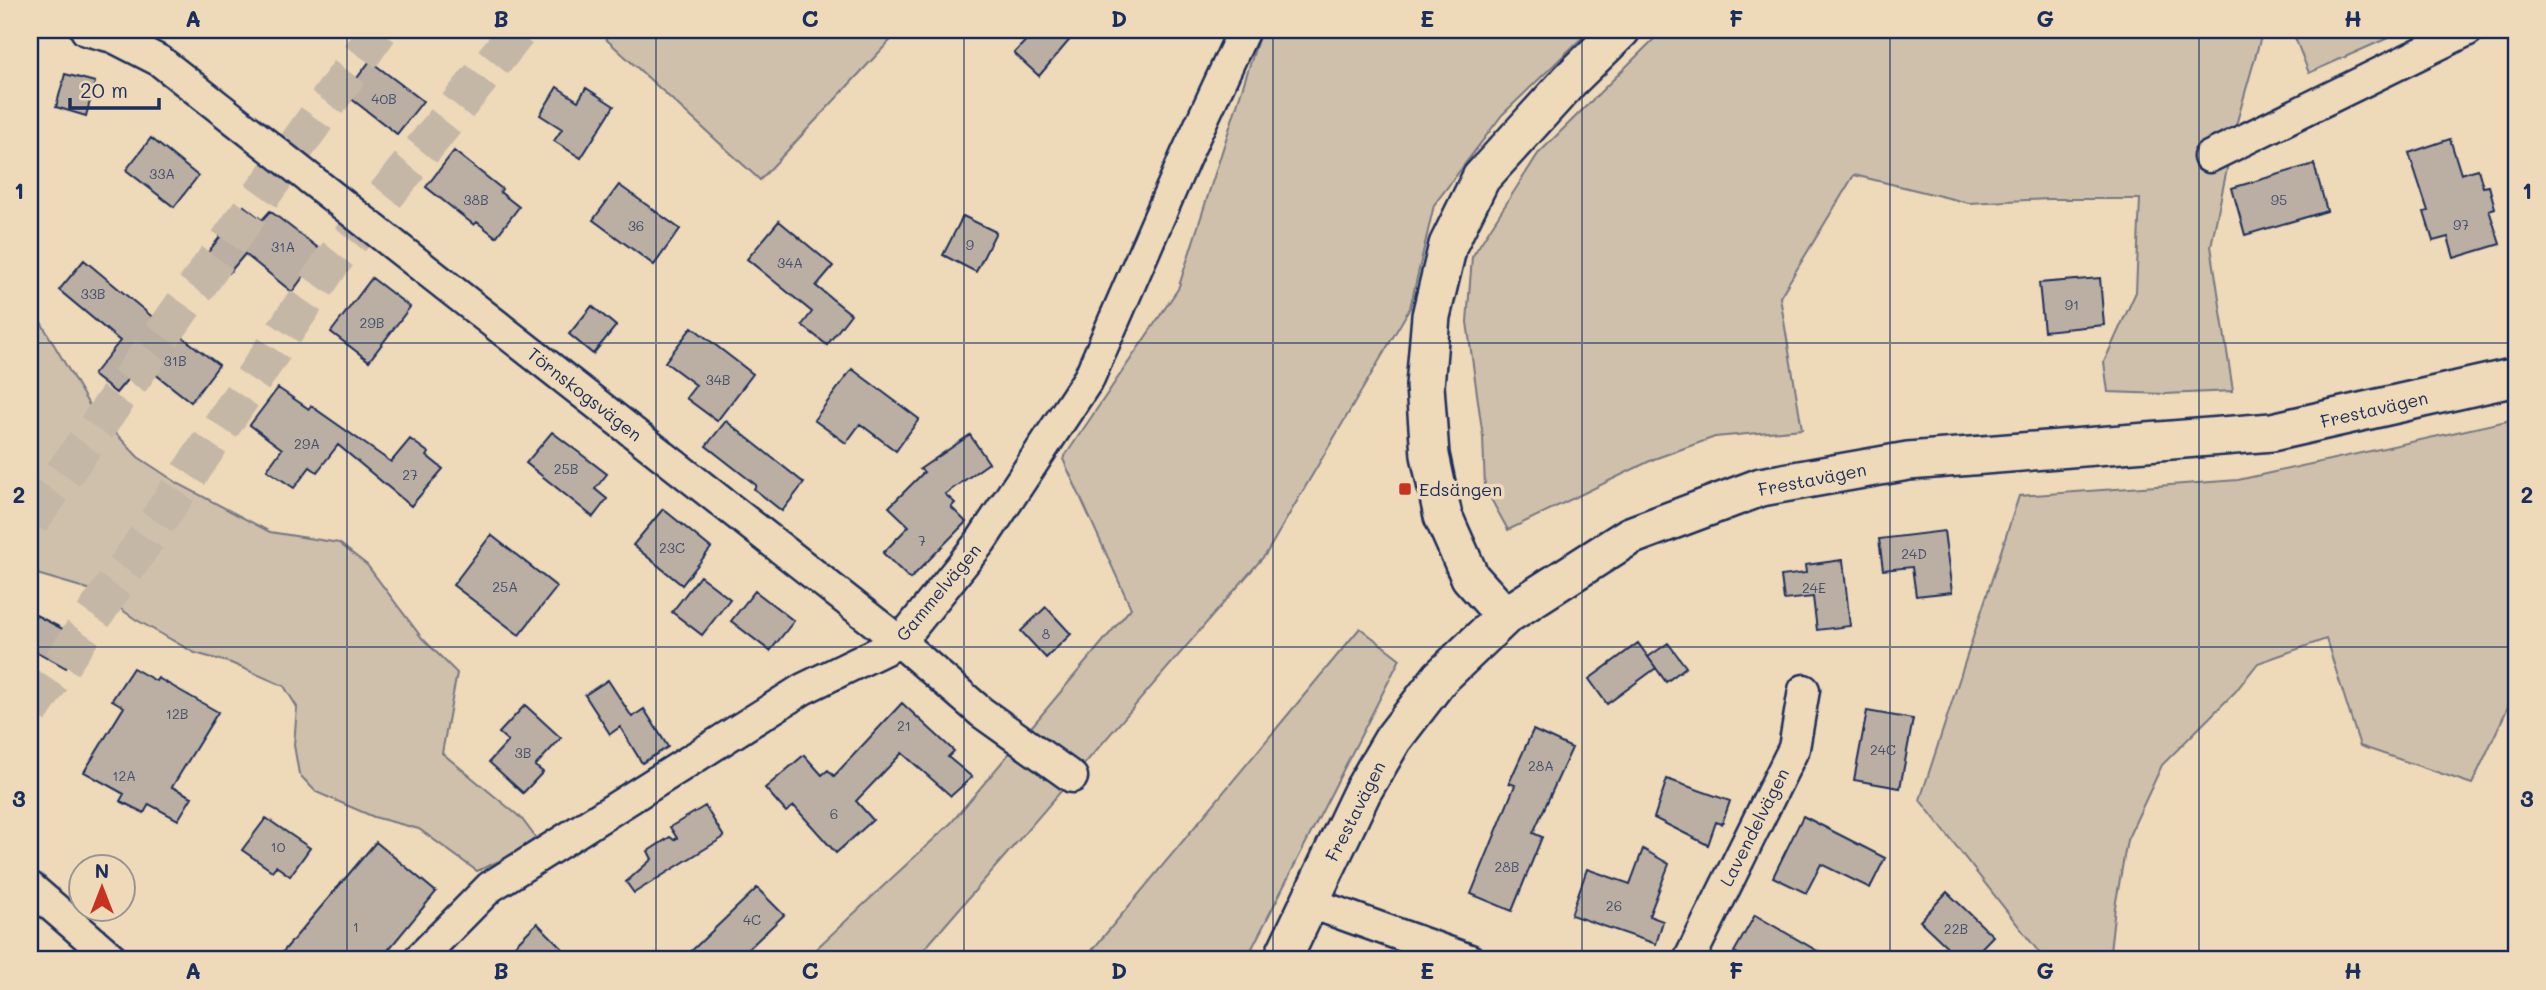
<svg xmlns="http://www.w3.org/2000/svg" width="2546" height="990" viewBox="0 0 2546 990" font-family="Mali,sans-serif">
<style>
.green{fill:#cfc0ab;stroke:#757884;stroke-width:2}
.building{fill:#baafa2;stroke:#1b2f5e;stroke-width:2}
.lines{fill:none;stroke-linecap:round;stroke-linejoin:round}
.motorway-tunnel{stroke:#c4b7a6;stroke-width:38;stroke-dasharray:38 19;stroke-linecap:butt}
.minor-casing{stroke:#1b2f5e;stroke-width:35}
.tertiary-casing{stroke:#1b2f5e;stroke-width:42}
.minor{stroke:#eed9b8;stroke-width:30}
.tertiary{stroke:#eed9b8;stroke-width:37}
.grid{fill:none;stroke:#1b2f5e;stroke-width:2;stroke-opacity:0.55}
.poi-dot{fill:#c8321e;stroke:#eed9b8;stroke-width:2.5}
.labels{text-anchor:middle;dominant-baseline:central;stroke-width:7;stroke-linejoin:round;paint-order:stroke}
.number-label{font-size:14px;fill:#434f6f}
.street-label{font-size:18px;fill:#1b2f5e;stroke:#eed9b8}
.poi-label{font-size:18px;fill:#1b2f5e;stroke:#eed9b8;text-anchor:start}
.neatline{fill:none;stroke:#1b2f5e;stroke-width:2.5}
.grid-label{font-size:23px;text-anchor:middle;font-weight:bold;fill:#1b2f5e}
</style>
<rect width="100%" height="100%" fill="#eed9b8"/>
<filter id="ink" filterUnits="userSpaceOnUse"><feTurbulence type="fractalNoise" baseFrequency=".0143" numOctaves="2"/><feDisplacementMap in="SourceGraphic" scale="14" xChannelSelector="R" yChannelSelector="G"/><feConvolveMatrix kernelMatrix="1 2 1 2 8 2 1 2 1" color-interpolation-filters="sRGB"/></filter>
<g filter="url(#ink)">
<path class="green" d="M 596,30 L 900,30 L 760,180 Z
M 1261,30 L 1590,30 L 1502,115 L 1434,205 L 1410,308 L 1266,554 L 915,960 L 804,960 L 951,823 L 1131,608 L 1063,459 L 1178,289 Z
M 1663,30 L 2269,30 L 2260,40 L 2236,125 L 2211,246 L 2233,391 L 2165,394 L 2108,392 L 2104,362 L 2136,292 L 2140,199 L 2049,199 L 1969,203 L 1854,175 L 1780,297 L 1802,429 L 1715,437 L 1654,459 L 1508,530 L 1485,488 L 1483,437 L 1467,322 L 1472,257 L 1538,154 Z
M 2292,30 L 2406,30 L 2309,73 Z
M 30,315 L 38,317 L 89,405 L 138,457 L 179,484 L 270,532 L 339,543 L 367,565 L 422,638 L 457,673 L 442,753 L 521,818 L 536,838 L 508,857 L 477,871 L 419,829 L 374,817 L 316,792 L 299,774 L 294,745 L 297,707 L 284,686 L 231,663 L 195,653 L 135,619 L 95,591 L 30,572 Z
M 2516,419 L 2516,690 L 2472,784 L 2360,746 L 2326,639 L 2258,663 L 2235,692 L 2162,765 L 2127,840 L 2115,907 L 2109,960 L 2045,960 L 1920,800 L 2019,496 L 2238,480 Z
M 1360,628 L 1400,659 L 1246,960 L 1084,960 Z"/>
<path class="building" d="M 1036,30 L 1078,30 L 1039,76 L 1014,53 Z
M 370,61 L 423,101 L 397,134 L 345,94 Z
M 65,74 L 95,82 L 86,116 L 56,107 Z
M 557,87 L 578,101 L 586,88 L 614,106 L 581,158 L 554,141 L 562,129 L 540,115 Z
M 151,138 L 198,176 L 174,207 L 126,170 Z
M 2450,139 L 2461,174 L 2478,169 L 2483,187 L 2489,186 L 2495,208 L 2489,210 L 2500,244 L 2454,258 L 2448,237 L 2433,241 L 2424,212 L 2428,211 L 2409,153 Z
M 454,151 L 502,189 L 500,192 L 519,207 L 496,237 L 477,222 L 474,225 L 426,187 Z
M 2314,164 L 2327,211 L 2245,235 L 2232,188 Z
M 619,185 L 680,229 L 654,265 L 593,220 Z
M 244,206 L 262,220 L 270,211 L 322,251 L 292,292 L 245,254 L 229,273 L 206,255 Z
M 963,216 L 996,232 L 976,272 L 943,255 Z
M 779,221 L 833,266 L 816,286 L 851,314 L 827,345 L 802,325 L 812,312 L 747,259 Z
M 84,260 L 156,320 L 157,318 L 219,365 L 191,402 L 141,363 L 116,393 L 93,375 L 120,341 L 59,290 Z
M 372,278 L 410,307 L 369,361 L 331,332 Z
M 2100,278 L 2104,325 L 2044,331 L 2039,283 Z
M 592,306 L 616,326 L 593,354 L 569,334 Z
M 692,327 L 753,374 L 717,421 L 686,398 L 696,385 L 665,362 Z
M 852,369 L 919,419 L 896,451 L 860,424 L 846,443 L 814,420 Z
M 278,388 L 309,409 L 311,406 L 391,462 L 410,439 L 429,453 L 427,456 L 443,469 L 411,506 L 338,445 L 317,472 L 310,467 L 294,488 L 267,470 L 282,449 L 250,425 Z
M 726,421 L 804,483 L 782,511 L 754,489 L 756,485 L 706,446 Z
M 552,432 L 607,474 L 595,489 L 607,499 L 593,517 L 526,463 Z
M 970,435 L 989,463 L 945,494 L 955,503 L 951,507 L 966,522 L 910,579 L 883,553 L 909,526 L 889,507 L 924,472 L 920,469 Z
M 663,509 L 711,548 L 682,585 L 633,545 Z
M 1944,531 L 1952,592 L 1916,596 L 1912,567 L 1883,570 L 1879,539 Z
M 491,535 L 557,587 L 519,635 L 453,585 Z
M 1843,560 L 1850,626 L 1817,630 L 1813,597 L 1784,600 L 1781,576 L 1806,573 L 1805,565 Z
M 700,576 L 730,599 L 702,635 L 672,612 Z
M 755,591 L 794,621 L 770,651 L 731,621 Z
M 1046,607 L 1071,634 L 1046,658 L 1021,631 Z
M 30,612 L 82,639 L 66,668 L 30,648 Z
M 1638,643 L 1656,668 L 1607,704 L 1589,679 Z
M 1668,643 L 1686,667 L 1666,682 L 1648,657 Z
M 133,668 L 156,681 L 158,678 L 218,712 L 172,787 L 192,797 L 178,820 L 149,804 L 144,813 L 120,801 L 124,794 L 84,772 L 124,707 L 112,700 Z
M 608,680 L 632,717 L 644,709 L 668,747 L 642,763 L 620,727 L 610,734 L 585,695 Z
M 902,703 L 954,751 L 948,757 L 972,777 L 951,796 L 902,753 L 856,801 L 873,820 L 836,853 L 794,806 L 786,812 L 765,788 L 804,755 L 822,775 L 828,770 L 834,776 Z
M 525,705 L 561,738 L 535,766 L 543,772 L 523,793 L 489,762 L 508,741 L 499,733 Z
M 1867,711 L 1913,719 L 1900,788 L 1854,780 Z
M 1533,730 L 1572,748 L 1533,833 L 1542,837 L 1512,911 L 1471,894 L 1515,785 L 1509,783 Z
M 1667,779 L 1730,801 L 1722,824 L 1716,822 L 1708,845 L 1654,818 Z
M 705,806 L 724,837 L 634,893 L 626,882 L 652,859 L 648,851 L 670,837 L 674,840 L 677,838 L 670,827 Z
M 1803,816 L 1885,858 L 1870,888 L 1821,864 L 1806,893 L 1773,877 Z
M 266,818 L 310,848 L 290,876 L 276,866 L 272,871 L 242,850 Z
M 376,842 L 436,892 L 380,960 L 276,960 Z
M 1643,849 L 1669,864 L 1649,916 L 1663,921 L 1656,944 L 1571,915 L 1587,869 L 1630,884 Z
M 757,888 L 784,915 L 737,960 L 682,960 Z
M 1947,892 L 1993,936 L 1970,960 L 1961,960 L 1920,921 Z
M 1755,915 L 1833,960 L 1749,960 L 1734,952 Z
M 537,923 L 574,960 L 527,960 L 512,948 Z"/>
<g class="lines">
<path class="motorway-tunnel" d="M 30,521 L 379,30
M 30,711 L 331,263 L 519,30"/>
<defs>
<path id="minor" d="M 86,30 L 113,37 L 160,61 L 900,642 L 981,712 L 1072,777
M 2209,157 L 2468,30
M 30,887 L 114,960
M 1311,903 L 1470,960
M 418,960 L 490,887 L 803,689 L 900,642 L 981,541 L 1089,378 L 1187,153 L 1244,30
M 1689,960 L 1794,748 L 1804,690"/>
<path id="tertiary" d="M 1505,616 L 1470,577 L 1443,516 L 1430,455 L 1425,386 L 1431,316 L 1448,245 L 1481,178 L 1570,80 L 1621,30
M 1282,960 L 1362,792 L 1393,739 L 1440,678 L 1505,616 L 1630,536 L 1761,487 L 1908,461 L 2272,432 L 2516,377"/>
</defs>
<use href="#minor" class="minor-casing"/>
<use href="#tertiary" class="tertiary-casing"/>
<use href="#minor" class="minor"/>
<use href="#tertiary" class="tertiary"/>
</g>
</g>
<path class="grid" d="M 347,30 L 347,960M 656,30 L 656,960M 964,30 L 964,960M 1273,30 L 1273,960M 1582,30 L 1582,960M 1890,30 L 1890,960M 2199,30 L 2199,960M 30,343 L 2516,343M 30,647 L 2516,647"/>
<rect class="poi-dot" x="1398" y="482" width="14" height="14" rx="3.5"/>
<g class="labels">
<g class="number-label">
<text x="384" y="98">40B</text>
<text x="162" y="173">33A</text>
<text x="476" y="199">38B</text>
<text x="2279" y="199">95</text>
<text x="2461" y="224">97</text>
<text x="636" y="225">36</text>
<text x="970" y="244">9</text>
<text x="283" y="246">31A</text>
<text x="790" y="262">34A</text>
<text x="93" y="293">33B</text>
<text x="2072" y="304">91</text>
<text x="372" y="322">29B</text>
<text x="175" y="360">31B</text>
<text x="718" y="379">34B</text>
<text x="307" y="443">29A</text>
<text x="566" y="468">25B</text>
<text x="410" y="474">27</text>
<text x="922" y="540">7</text>
<text x="672" y="547">23C</text>
<text x="1914" y="553">24D</text>
<text x="505" y="586">25A</text>
<text x="1814" y="587">24E</text>
<text x="1046" y="633">8</text>
<text x="177" y="713">12B</text>
<text x="904" y="725">21</text>
<text x="1883" y="749">24C</text>
<text x="523" y="752">3B</text>
<text x="1541" y="765">28A</text>
<text x="124" y="775">12A</text>
<text x="834" y="813">6</text>
<text x="278" y="846">10</text>
<text x="1507" y="866">28B</text>
<text x="1614" y="905">26</text>
<text x="752" y="919">4C</text>
<text x="356" y="926">1</text>
<text x="1956" y="928">22B</text>
</g>
<g class="street-label">
<text transform="translate(585 394) rotate(38)">Törnskogsvägen</text>
<text transform="translate(2374 409) rotate(-13)">Frestavägen</text>
<text transform="translate(1812 479) rotate(-11)">Frestavägen</text>
<text transform="translate(938 592) rotate(-50)">Gammelvägen</text>
<text transform="translate(1355 811) rotate(-63)">Frestavägen</text>
<text transform="translate(1754 827) rotate(-63)">Lavendelvägen</text>
</g>
<g class="poi-label">
<text x="1419" y="489">Edsängen</text>
</g>
</g>
<rect width="2546" height="990" fill="none" stroke="#eed9b8" stroke-width="77"/>
<g transform="translate(102 888)"><circle r="33" fill="#eed9b8" stroke="#9a9594" stroke-width="2"/>
<path d="M0-5L12 26L0 18L-12 26Z" fill="#c8321e"/>
<text y="-10" font-size="19" font-weight="bold" text-anchor="middle" fill="#1b2f5e">N</text>
</g>
<path d="M70 98v10h89v-10" fill="none" stroke="#1b2f5e" stroke-width="3.5"/>
<text x="80" y="98" font-size="21" fill="#1b2f5e" stroke="#eed9b8" stroke-width="5" paint-order="stroke">20 m</text>
<rect x="38" y="38" width="2470" height="913" class="neatline"/>
<g class="grid-label">
<text x="193" y="27">A</text>
<text x="501" y="27">B</text>
<text x="810" y="27">C</text>
<text x="1119" y="27">D</text>
<text x="1427" y="27">E</text>
<text x="1736" y="27">F</text>
<text x="2045" y="27">G</text>
<text x="2353" y="27">H</text>
<text x="19" y="199">1</text>
<text x="2527" y="199">1</text>
<text x="19" y="503">2</text>
<text x="2527" y="503">2</text>
<text x="19" y="807">3</text>
<text x="2527" y="807">3</text>
<text x="193" y="979">A</text>
<text x="501" y="979">B</text>
<text x="810" y="979">C</text>
<text x="1119" y="979">D</text>
<text x="1427" y="979">E</text>
<text x="1736" y="979">F</text>
<text x="2045" y="979">G</text>
<text x="2353" y="979">H</text>
</g>
</svg>
